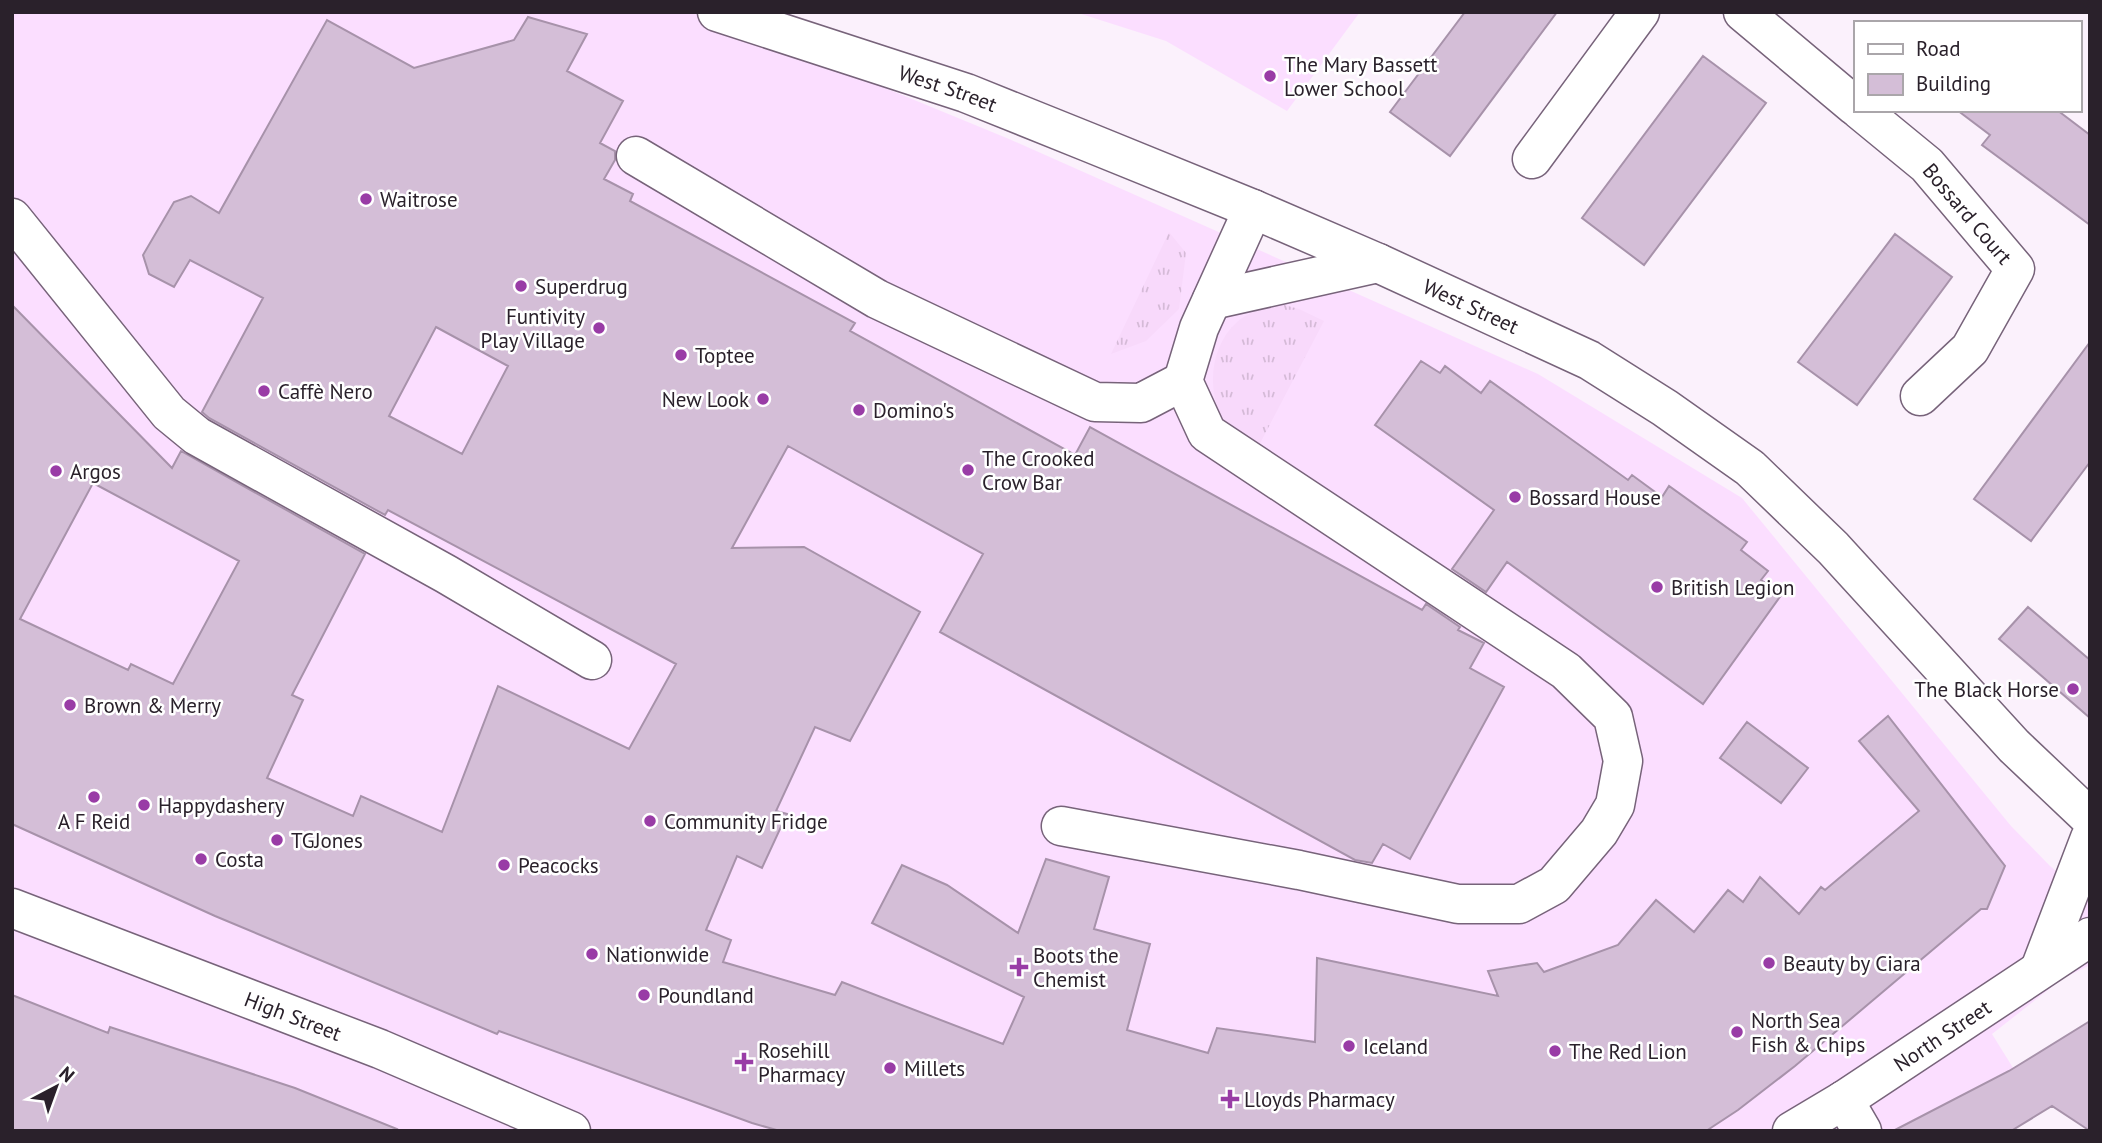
<svg xmlns="http://www.w3.org/2000/svg" width="2102" height="1143" viewBox="0 0 2102 1143" font-family="'PT Sans',sans-serif">
<style>
.built{fill:#fbdeff}
.grass{fill:url(#grass-tufts)}
.building{fill:#d4bed7;stroke:#a792aa;stroke-width:2;fill-rule:evenodd}
.lines{fill:none;stroke-linecap:round;stroke-linejoin:round}
.minor-casing{stroke:#77637a;stroke-width:41}
.minor{stroke:#fff;stroke-width:38}
.poi-dot{fill:#993ca6;stroke:#fff;stroke-width:2.5}
.labels{text-anchor:middle;dominant-baseline:central;stroke-width:5;stroke-linejoin:round;paint-order:stroke}
.poi-label{font-size:21px;fill:#2a212b;stroke:#fff;text-anchor:start}
.street-label{font-size:21px;fill:#2a212b;stroke:#fff}
</style>
<defs>
<pattern id="grass-tufts" width="24" height="20" patternUnits="userSpaceOnUse" patternTransform="scale(1.75)"><rect width="24" height="20" fill="#f8d9fb"/><path d="M3 7l-1-3M5 7V3M7 7l1-3M15 17l-1-3M17 17v-4M19 17l1-3" fill="none" stroke="#d5bad7"/></pattern>
</defs>
<rect width="100%" height="100%" fill="#fbf1fc"/>
<path class="built" d="M 12,12 L 689,12 L 747,31 L 1009,139 L 1538,374 L 1742,498 L 2011,826 L 2050,866 L 2090,899 L 2090,965 L 2062,979 L 1992,1034 L 2028,1092 L 1962,1131 L 12,1131 Z
M 1075,12 L 1360,12 L 1287,111 L 1166,41 Z"/>
<path class="grass" d="M 1169,232 L 1186,253 L 1179,309 L 1146,341 L 1111,354 Z
M 1277,303 L 1299,309 L 1324,321 L 1256,451 C 1247,445 1233,437 1227,428 C 1206,396 1208,348 1237,322 C 1247,313 1264,308 1277,303 Z"/>
<path class="building" d="M 1465,12 L 1557,12 L 1450,156 L 1390,112 Z
M 528,17 L 587,34 L 567,71 L 623,101 L 600,143 L 615,151 L 615,160 L 604,179 L 633,194 L 630,201 L 855,323 L 850,331 L 1075,455 L 1090,427 L 1422,610 L 1426,604 L 1460,627 L 1458,630 L 1484,643 L 1470,668 L 1504,687 L 1410,859 L 1383,844 L 1372,863 L 1355,860 L 940,632 L 983,554 L 788,446 L 732,548 L 804,547 L 920,612 L 850,741 L 815,727 L 776,811 L 787,814 L 762,868 L 737,856 L 706,930 L 731,940 L 723,962 L 835,995 L 842,982 L 1003,1044 L 1024,997 L 872,923 L 902,865 L 947,885 L 1018,933 L 1046,859 L 1109,877 L 1094,929 L 1150,944 L 1127,1030 L 1208,1053 L 1217,1028 L 1315,1042 L 1317,958 L 1498,996 L 1488,971 L 1537,963 L 1544,972 L 1618,945 L 1656,900 L 1694,932 L 1728,890 L 1743,902 L 1760,877 L 1799,914 L 1821,887 L 1825,890 L 1919,811 L 1859,741 L 1888,716 L 2005,866 L 1987,909 L 1981,909 L 1795,1066 L 1738,1110 L 1706,1131 L 780,1131 L 752,1123 L 499,1031 L 497,1034 L 215,916 L 12,824 L 12,305 L 172,468 L 181,451 L 365,554 L 292,695 L 303,700 L 267,778 L 353,816 L 361,796 L 442,832 L 498,686 L 629,749 L 676,664 L 388,510 L 385,515 L 209,418 L 202,412 L 263,298 L 190,260 L 174,287 L 149,274 L 143,255 L 174,202 L 191,196 L 219,213 L 327,20 L 414,68 L 514,40 ZM 436,327 L 508,366 L 462,454 L 389,416 ZM 93,483 L 239,561 L 173,684 L 131,664 L 128,670 L 20,619 Z
M 1703,56 L 1766,103 L 1644,265 L 1582,218 Z
M 1957,110 L 2057,110 L 2090,135 L 2090,225 L 1982,145 L 1990,135 Z
M 1895,234 L 1952,277 L 1857,405 L 1798,362 Z
M 2090,342 L 2090,462 L 2031,541 L 1974,499 Z
M 1421,361 L 1440,373 L 1445,366 L 1481,393 L 1490,381 L 1628,480 L 1632,475 L 1662,497 L 1669,486 L 1747,542 L 1741,550 L 1768,571 L 1761,580 L 1782,594 L 1703,704 L 1507,562 L 1486,592 L 1452,569 L 1494,510 L 1375,425 Z
M 2028,607 L 2090,660 L 2090,718 L 1999,639 Z
M 1747,722 L 1808,768 L 1781,803 L 1720,758 Z
M 12,995 L 108,1033 L 110,1027 L 295,1088 L 397,1129 L 396,1131 L 12,1131 Z
M 2090,1021 L 2090,1131 L 2052,1106 L 2011,1131 L 1893,1131 L 2009,1071 Z"/>
<g class="lines">
<defs>
<g id="minor">
<path id="s1" d="M 717,12 L 966,93 L 1088,142 L 1253,209 L 1378,263 L 1589,360 L 1665,408 L 1750,468 L 1833,548 L 2014,746 L 2090,818"/>
<path d="M 1743,12 L 1855,106"/>
<path id="s2" d="M 1860,110 L 1927,165 L 2015,269 L 1970,349 L 1920,396"/>
<path d="M 636,156 L 877,299 L 1095,402 L 1141,403 L 1183,381"/>
<path d="M 1532,159 L 1640,12"/>
<path d="M 12,218 L 169,413 L 197,436 L 446,574 L 592,660"/>
<path d="M 1212,300 L 1378,263"/>
<path d="M 1061,826 L 1299,870 L 1458,904 L 1519,904 L 1554,885 L 1599,832 L 1615,805 L 1623,761 L 1613,717 L 1566,671 L 1207,433 L 1183,381 L 1199,328 L 1253,209"/>
<path id="s3" d="M 12,908 L 380,1049 L 571,1131"/>
<path d="M 2040,969 L 2090,838"/>
<path d="M 1844,1100 L 1862,1131"/>
<path id="s4" d="M 1792,1131 L 1844,1100 L 2090,937"/>
</g>
</defs>
<use href="#minor" class="minor-casing"/>
<use href="#minor" class="minor"/>
</g>
<g class="poi-dot">
<circle cx="1270" cy="76" r="7"/>
<circle cx="366" cy="199" r="7"/>
<circle cx="521" cy="286" r="7"/>
<circle cx="599" cy="328" r="7"/>
<circle cx="681" cy="355" r="7"/>
<circle cx="264" cy="391" r="7"/>
<circle cx="763" cy="399" r="7"/>
<circle cx="859" cy="410" r="7"/>
<circle cx="968" cy="470" r="7"/>
<circle cx="56" cy="471" r="7"/>
<circle cx="1515" cy="497" r="7"/>
<circle cx="1657" cy="587" r="7"/>
<circle cx="2073" cy="689" r="7"/>
<circle cx="70" cy="705" r="7"/>
<circle cx="94" cy="797" r="7"/>
<circle cx="144" cy="805" r="7"/>
<circle cx="650" cy="821" r="7"/>
<circle cx="277" cy="840" r="7"/>
<circle cx="201" cy="859" r="7"/>
<circle cx="504" cy="865" r="7"/>
<circle cx="592" cy="954" r="7"/>
<circle cx="1769" cy="963" r="7"/>
<path d="M1015.5 956.5h7v7h7v7h-7v7h-7v-7h-7v-7h7z"/>
<circle cx="644" cy="995" r="7"/>
<circle cx="1737" cy="1032" r="7"/>
<circle cx="1349" cy="1046" r="7"/>
<circle cx="1555" cy="1051" r="7"/>
<path d="M740.5 1051.5h7v7h7v7h-7v7h-7v-7h-7v-7h7z"/>
<circle cx="890" cy="1068" r="7"/>
<path d="M1226.5 1088.5h7v7h7v7h-7v7h-7v-7h-7v-7h7z"/>
</g>
<g class="labels">
<g class="poi-label">
<text x="1284" y="64">The Mary Bassett<tspan x="1284" dy="24">Lower School</tspan></text>
<text x="380" y="199">Waitrose</text>
<text x="535" y="286">Superdrug</text>
<text x="585" y="316" text-anchor="end">Funtivity<tspan x="585" dy="24">Play Village</tspan></text>
<text x="695" y="355">Toptee</text>
<text x="278" y="391">Caffè Nero</text>
<text x="749" y="399" text-anchor="end">New Look</text>
<text x="873" y="410">Domino's</text>
<text x="982" y="458">The Crooked<tspan x="982" dy="24">Crow Bar</tspan></text>
<text x="70" y="471">Argos</text>
<text x="1529" y="497">Bossard House</text>
<text x="1671" y="587">British Legion</text>
<text x="2059" y="689" text-anchor="end">The Black Horse</text>
<text x="84" y="705">Brown &amp; Merry</text>
<text x="158" y="805">Happydashery</text>
<text x="94" y="821" text-anchor="middle">A F Reid</text>
<text x="664" y="821">Community Fridge</text>
<text x="291" y="840">TGJones</text>
<text x="215" y="859">Costa</text>
<text x="518" y="865">Peacocks</text>
<text x="606" y="954">Nationwide</text>
<text x="1033" y="955">Boots the<tspan x="1033" dy="24">Chemist</tspan></text>
<text x="1783" y="963">Beauty by Ciara</text>
<text x="658" y="995">Poundland</text>
<text x="1751" y="1020">North Sea<tspan x="1751" dy="24">Fish &amp; Chips</tspan></text>
<text x="1363" y="1046">Iceland</text>
<text x="758" y="1050">Rosehill<tspan x="758" dy="24">Pharmacy</tspan></text>
<text x="1569" y="1051">The Red Lion</text>
<text x="904" y="1068">Millets</text>
<text x="1244" y="1099">Lloyds Pharmacy</text>
</g>
<g class="street-label">
<text stroke="none"><textPath href="#s1" startOffset="243">West Street</textPath></text>
<text stroke="none"><textPath href="#s2" startOffset="150">Bossard Court</textPath></text>
<text stroke="none"><textPath href="#s1" startOffset="810">West Street</textPath></text>
<text stroke="none"><textPath href="#s3" startOffset="301">High Street</textPath></text>
<text stroke="none"><textPath href="#s4" startOffset="178">North Street</textPath></text>
</g>
</g>
<rect width="2102" height="1143" fill="none" stroke="#2a212b" stroke-width="28"/>
<rect x="1854" y="21" width="228" height="91" fill="#ffffff" stroke="#aaa6aa" stroke-width="2"/>
<rect x="1868" y="44" width="35" height="10" fill="#ffffff" stroke="#aaa6aa" stroke-width="2"/>
<text x="1916" y="56" font-size="21" fill="#2a212b">Road</text>
<rect x="1868" y="74" width="35" height="21" fill="#d4bed7" stroke="#aaa6aa" stroke-width="2"/>
<text x="1916" y="91" font-size="21" fill="#2a212b">Building</text>
<g transform="translate(56 1087) rotate(41)" stroke="#ffffff" stroke-width="5" paint-order="stroke">
<path d="M0-5L12 26L0 18L-12 26Z" fill="#2a212b"/>
<text y="-10" font-size="19" font-weight="bold" text-anchor="middle" fill="#2a212b">N</text>
</g>
</svg>
